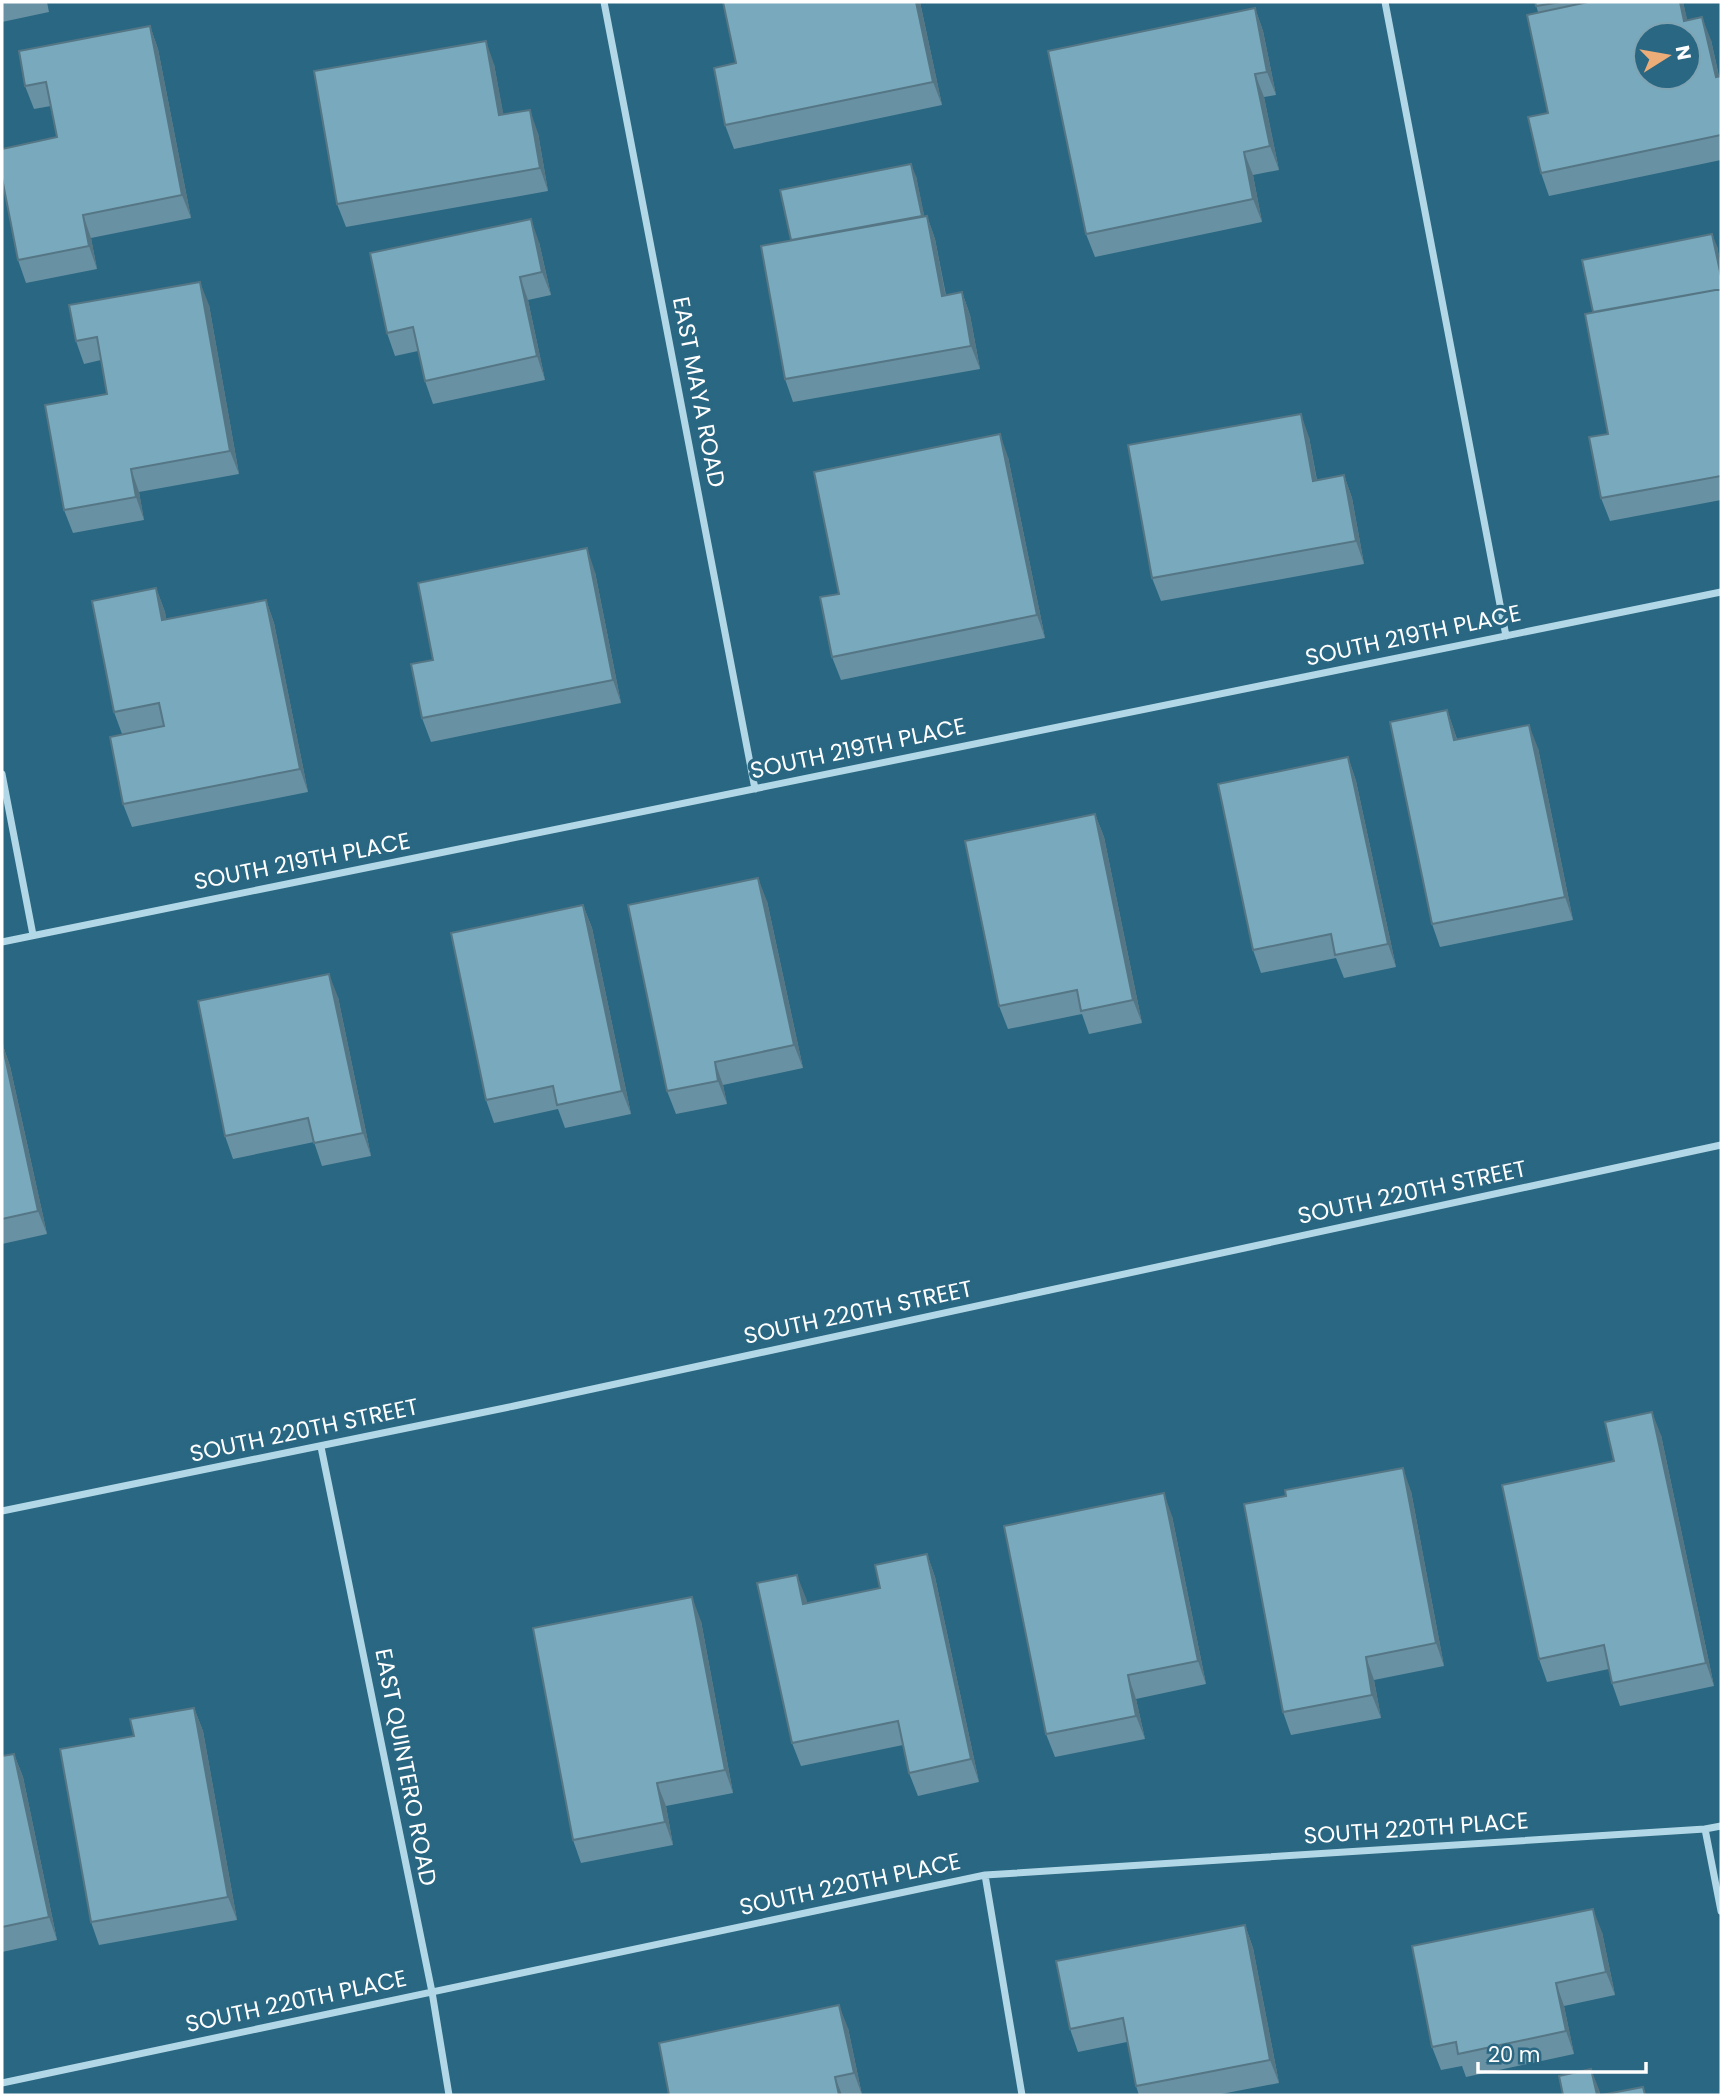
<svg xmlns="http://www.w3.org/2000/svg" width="1723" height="2097" viewBox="0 0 1723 2097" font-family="Poppins,sans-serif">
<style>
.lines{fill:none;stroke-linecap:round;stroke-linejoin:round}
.minor{stroke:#b2d7e6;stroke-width:7}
.wall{fill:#6891a3}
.shaded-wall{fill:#557684}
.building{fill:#79a9bd;stroke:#557684;stroke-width:2;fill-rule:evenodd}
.labels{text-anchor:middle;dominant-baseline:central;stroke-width:7;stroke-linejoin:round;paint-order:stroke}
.street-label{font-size:23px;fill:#fff;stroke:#296782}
</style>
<rect width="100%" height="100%" fill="#296782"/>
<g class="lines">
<path class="minor" d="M 604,2 L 755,789
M 1385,2 L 1506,636
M 2,774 L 33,935
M 2,942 L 1721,592
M 321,1447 L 432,1992 L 449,2095
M 2,1511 L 514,1406 L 1721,1145
M 1705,1829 L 1721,1911
M 985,1875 L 1022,2095
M 2,2083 L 985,1875 L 1705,1829 L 1721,1826"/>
</g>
<path class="wall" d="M 2,2 L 47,2 L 49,12 L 2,22 Z
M 723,2 L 920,2 L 942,105 L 734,149 L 725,125 L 736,63 Z
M 1535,2 L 1683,2 L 1687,20 L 1711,40 L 1719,76 L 1721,76 L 1721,160 L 1549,196 L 1541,173 L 1548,113 L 1538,12 Z
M 1255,8 L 1263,31 L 1276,95 L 1264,97 L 1279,170 L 1253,175 L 1262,222 L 1095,257 L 1086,234 Z
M 150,26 L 158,49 L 191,218 L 91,238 L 97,269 L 26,283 L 18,260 L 57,137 L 51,106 L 34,109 L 25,86 Z
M 494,64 L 503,114 L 538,133 L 548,191 L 346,227 L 337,204 Z
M 916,176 L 924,216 L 927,216 L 935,239 L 946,295 L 962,292 L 970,315 L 980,369 L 793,402 L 785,379 L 791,240 Z
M 539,242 L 551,295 L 528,300 L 545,380 L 433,404 L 425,381 L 418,351 L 395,356 L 387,333 Z
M 1717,246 L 1721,267 L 1721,500 L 1610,521 L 1601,498 L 1608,434 Z
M 209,305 L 239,474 L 139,492 L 144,520 L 73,533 L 64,510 L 107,394 L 101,360 L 84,364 L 76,341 Z
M 1309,437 L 1317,480 L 1344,475 L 1352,498 L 1364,564 L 1161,601 L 1152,578 Z
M 1008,457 L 1045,638 L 841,680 L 832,657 L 839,594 Z
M 595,572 L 621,703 L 431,742 L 422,718 L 433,660 Z
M 156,588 L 165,612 L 166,619 L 266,600 L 274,623 L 308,792 L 132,827 L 123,804 L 122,734 L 114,712 Z
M 1447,710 L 1457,739 L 1538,748 L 1573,920 L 1440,947 L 1432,924 Z
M 1348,757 L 1356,781 L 1396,967 L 1344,978 L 1336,958 L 1261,973 L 1253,950 Z
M 1095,814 L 1104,837 L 1142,1023 L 1089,1034 L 1082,1014 L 1008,1029 L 999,1006 Z
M 767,901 L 803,1068 L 723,1085 L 727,1104 L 676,1114 L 667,1091 Z
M 583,905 L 592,928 L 631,1114 L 565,1128 L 558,1109 L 494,1123 L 486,1100 Z
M 338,997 L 371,1156 L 322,1166 L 314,1142 L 233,1159 L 225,1136 Z
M 2,1043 L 10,1066 L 47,1234 L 2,1244 Z
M 1661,1435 L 1714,1686 L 1620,1706 L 1612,1683 L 1609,1669 L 1547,1682 L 1539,1659 L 1614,1461 Z
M 1411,1491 L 1444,1666 L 1374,1680 L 1381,1718 L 1291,1735 L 1283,1712 Z
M 1172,1516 L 1206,1684 L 1136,1699 L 1145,1739 L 1055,1757 L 1046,1734 Z
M 927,1554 L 935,1577 L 979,1782 L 918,1796 L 909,1773 L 903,1745 L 801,1766 L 792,1743 L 806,1598 L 807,1604 L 880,1588 Z
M 701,1621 L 733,1793 L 666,1806 L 673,1845 L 581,1863 L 573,1840 Z
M 194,1708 L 203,1731 L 237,1920 L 99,1945 L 91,1922 Z
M 14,1754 L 23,1777 L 57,1940 L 2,1952 L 2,1756 Z
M 1245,1925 L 1253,1948 L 1279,2083 L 1216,2095 L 1139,2095 L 1136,2086 L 1127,2042 L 1078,2052 L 1070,2029 Z
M 1602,1932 L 1615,1995 L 1564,2006 L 1574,2054 L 1466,2077 L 1462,2066 L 1441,2070 L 1432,2047 Z
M 848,2028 L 862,2095 L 669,2095 Z"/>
<path class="shaded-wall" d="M 916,2 L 920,2 L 942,105 L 933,82 Z
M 1680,2 L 1683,2 L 1684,6 L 1693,44 L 1684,21 Z
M 1255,8 L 1263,31 L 1276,95 L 1267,72 Z
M 1702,17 L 1711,40 L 1721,86 L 1716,77 Z
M 150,26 L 158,49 L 191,218 L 182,195 Z
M 486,41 L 494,64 L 508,138 L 499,115 Z
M 1255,74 L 1264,97 L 1279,170 L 1270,146 Z
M 530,110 L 538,133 L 548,191 L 540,168 Z
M 1244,152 L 1253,175 L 1262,222 L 1253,199 Z
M 911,164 L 916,176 L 928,233 L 923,221 Z
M 83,215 L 91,238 L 97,269 L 89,246 Z
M 927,216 L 935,239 L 950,319 L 942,296 Z
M 531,219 L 539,242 L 551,295 L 542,272 Z
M 1712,234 L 1717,246 L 1721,267 L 1721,276 Z
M 520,277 L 528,300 L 545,380 L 537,356 Z
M 200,282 L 209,305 L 239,474 L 230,451 Z
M 962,292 L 970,315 L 980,369 L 971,346 Z
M 1301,414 L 1309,437 L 1321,504 L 1313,481 Z
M 1000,434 L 1008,457 L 1045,638 L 1037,615 Z
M 131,469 L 139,492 L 144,520 L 136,497 Z
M 1344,475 L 1352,498 L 1364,564 L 1356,541 Z
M 587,548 L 595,572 L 621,703 L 613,680 Z
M 156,588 L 165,612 L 171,643 L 162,620 Z
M 266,600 L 274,623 L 308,792 L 300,769 Z
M 1447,710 L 1455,733 L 1462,763 L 1454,740 Z
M 1529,725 L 1538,748 L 1573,920 L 1565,897 Z
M 1348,757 L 1356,781 L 1396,967 L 1388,944 Z
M 1095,814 L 1104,837 L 1142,1023 L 1133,1000 Z
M 758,878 L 767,901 L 803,1068 L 794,1045 Z
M 583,905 L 592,928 L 631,1114 L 622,1091 Z
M 329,974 L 338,997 L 371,1156 L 363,1133 Z
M 2,1043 L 10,1066 L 47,1234 L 38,1211 Z
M 715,1062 L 723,1085 L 727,1104 L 718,1081 Z
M 1652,1412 L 1661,1435 L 1714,1686 L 1706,1663 Z
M 1403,1468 L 1411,1491 L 1444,1666 L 1436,1643 Z
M 1164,1493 L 1172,1516 L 1206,1684 L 1198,1661 Z
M 927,1554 L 935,1577 L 979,1782 L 971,1759 Z
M 797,1575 L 806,1598 L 812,1628 L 803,1604 Z
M 692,1597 L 701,1621 L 733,1793 L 725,1770 Z
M 1366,1657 L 1374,1680 L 1381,1718 L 1372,1695 Z
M 1128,1675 L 1136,1699 L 1145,1739 L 1136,1716 Z
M 194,1708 L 203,1731 L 237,1920 L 228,1897 Z
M 14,1754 L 23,1777 L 57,1940 L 49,1917 Z
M 657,1783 L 666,1806 L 673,1845 L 665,1822 Z
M 1593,1909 L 1602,1932 L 1615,1995 L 1606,1972 Z
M 1245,1925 L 1253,1948 L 1279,2083 L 1270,2060 Z
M 1556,1983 L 1564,2006 L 1574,2054 L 1566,2031 Z
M 839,2005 L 848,2028 L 862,2095 L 854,2073 Z
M 1591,2069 L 1600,2092 L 1600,2095 L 1597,2095 Z
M 835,2077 L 842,2095 L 839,2095 Z"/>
<path class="building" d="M 723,2 L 916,2 L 933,82 L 725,125 L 714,68 L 736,63 Z
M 1535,2 L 1561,2 L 1536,6 Z
M 1588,2 L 1680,2 L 1684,21 L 1702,17 L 1716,77 L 1721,76 L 1721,135 L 1541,173 L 1528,117 L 1548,113 L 1527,15 ZM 1646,35 L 1688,35 L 1688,77 L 1646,77 Z
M 1255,8 L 1267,72 L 1255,74 L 1270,146 L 1244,152 L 1253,199 L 1086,234 L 1048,51 Z
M 150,26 L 182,195 L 83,215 L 89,246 L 18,260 L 2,178 L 2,149 L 57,137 L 46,82 L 25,86 L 19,51 Z
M 486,41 L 499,115 L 530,110 L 540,168 L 337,204 L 314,71 Z
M 911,164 L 922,216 L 791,240 L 780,190 Z
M 927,216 L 942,296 L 962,292 L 971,346 L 785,379 L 761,246 Z
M 531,219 L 542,272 L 520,277 L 537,356 L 425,381 L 413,327 L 387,333 L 370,253 Z
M 1712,234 L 1721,276 L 1721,289 L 1593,312 L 1582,260 Z
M 200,282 L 230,451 L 131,469 L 136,497 L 64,510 L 45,405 L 107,394 L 97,337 L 76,341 L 69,305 Z
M 1721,289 L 1721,476 L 1601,498 L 1589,437 L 1608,434 L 1585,314 Z
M 1301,414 L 1313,481 L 1344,475 L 1356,541 L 1152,578 L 1128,445 Z
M 1000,434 L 1037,615 L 832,657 L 820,597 L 839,594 L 814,472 Z
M 587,548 L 613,680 L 422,718 L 411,664 L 433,660 L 418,583 Z
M 156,588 L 162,620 L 266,600 L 300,769 L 123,804 L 110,737 L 164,726 L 159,703 L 114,712 L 92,601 Z
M 1447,710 L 1454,740 L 1529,725 L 1565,897 L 1432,924 L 1390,722 Z
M 1348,757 L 1388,944 L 1335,955 L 1331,934 L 1253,950 L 1218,784 Z
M 1095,814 L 1133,1000 L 1081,1011 L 1077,990 L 999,1006 L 965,841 Z
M 758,878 L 794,1045 L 715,1062 L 718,1081 L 667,1091 L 628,905 Z
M 583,905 L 622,1091 L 557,1105 L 553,1086 L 486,1100 L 451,933 Z
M 329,974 L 363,1133 L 314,1143 L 308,1118 L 225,1136 L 198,1001 Z
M 2,1043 L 38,1211 L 2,1219 Z
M 1652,1412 L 1706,1663 L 1612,1683 L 1604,1645 L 1539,1659 L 1502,1485 L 1614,1461 L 1605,1422 Z
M 1403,1468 L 1436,1643 L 1366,1657 L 1372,1695 L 1283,1712 L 1244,1504 L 1286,1496 L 1285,1490 Z
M 1164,1493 L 1198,1661 L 1128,1675 L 1136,1716 L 1046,1734 L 1004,1526 Z
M 927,1554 L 971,1759 L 909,1773 L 898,1721 L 792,1743 L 757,1583 L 797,1575 L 803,1604 L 880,1588 L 875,1565 Z
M 692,1597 L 725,1770 L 657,1783 L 665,1822 L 573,1840 L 533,1628 Z
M 194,1708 L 228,1897 L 91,1922 L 60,1749 L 134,1736 L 130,1719 Z
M 14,1754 L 49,1917 L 2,1927 L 2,1756 Z
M 1593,1909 L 1606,1972 L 1556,1983 L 1566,2031 L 1458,2054 L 1456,2042 L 1432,2047 L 1412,1946 Z
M 1245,1925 L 1270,2060 L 1136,2086 L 1123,2018 L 1070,2029 L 1056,1961 Z
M 839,2005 L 854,2073 L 835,2077 L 839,2095 L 669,2095 L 659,2043 Z
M 1591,2069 L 1597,2095 L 1563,2095 L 1559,2076 Z
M 1643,2087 L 1645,2095 L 1601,2095 Z"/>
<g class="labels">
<g class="street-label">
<text transform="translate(699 392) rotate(79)">EAST MAYA ROAD</text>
<text transform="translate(1413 635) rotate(-12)">SOUTH 219TH PLACE</text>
<text transform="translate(858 748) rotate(-12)">SOUTH 219TH PLACE</text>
<text transform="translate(302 861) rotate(-11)">SOUTH 219TH PLACE</text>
<text transform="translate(1412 1192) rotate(-12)">SOUTH 220TH STREET</text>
<text transform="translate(858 1312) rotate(-12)">SOUTH 220TH STREET</text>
<text transform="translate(304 1430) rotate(-12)">SOUTH 220TH STREET</text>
<text transform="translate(406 1767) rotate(79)">EAST QUINTERO ROAD</text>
<text transform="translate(1416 1828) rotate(-4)">SOUTH 220TH PLACE</text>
<text transform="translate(850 1884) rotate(-12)">SOUTH 220TH PLACE</text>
<text transform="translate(296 2001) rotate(-12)">SOUTH 220TH PLACE</text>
</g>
</g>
<rect width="1723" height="2097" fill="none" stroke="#ffffff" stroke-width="7"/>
<g transform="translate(1667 56) rotate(79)"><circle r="33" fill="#296782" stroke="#7fa4b4" stroke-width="2"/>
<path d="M0-5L12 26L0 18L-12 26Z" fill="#edad79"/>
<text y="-10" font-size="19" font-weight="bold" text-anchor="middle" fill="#ffffff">N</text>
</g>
<path d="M1478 2062v10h168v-10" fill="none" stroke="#ffffff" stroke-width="3.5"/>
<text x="1488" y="2062" font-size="21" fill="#ffffff" stroke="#296782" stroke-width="5" paint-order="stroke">20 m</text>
</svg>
